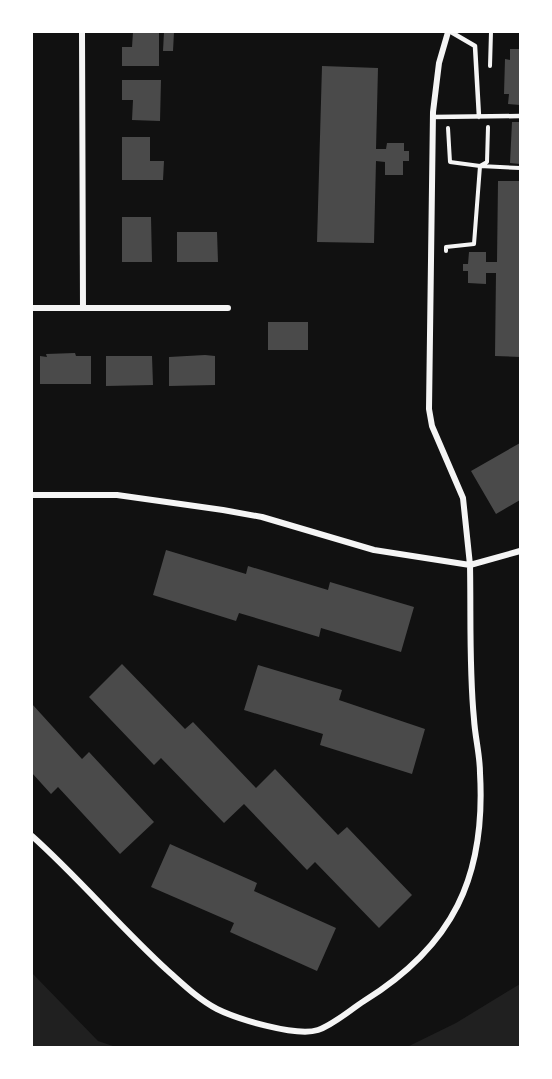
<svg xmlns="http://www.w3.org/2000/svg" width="552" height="1079" viewBox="0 0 552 1079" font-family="'PT Sans',sans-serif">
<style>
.green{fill:#202020}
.building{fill:#4a4a4a}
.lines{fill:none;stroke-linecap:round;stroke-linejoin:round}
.path{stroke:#f5f5f5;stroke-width:4}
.service{stroke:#f5f5f5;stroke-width:4.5}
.minor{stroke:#f5f5f5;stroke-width:6}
</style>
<rect width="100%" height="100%" fill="#111"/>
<path class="green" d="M 32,973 L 98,1041 L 116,1047 L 32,1047 Z
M 520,984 L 520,1047 L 407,1047 L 456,1023 Z"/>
<path class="building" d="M 133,32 L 159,32 L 159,66 L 122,66 L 122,47 L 132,47 Z
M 164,32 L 174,32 L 173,51 L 163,51 Z
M 510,49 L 520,49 L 520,105 L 508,104 L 509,94 L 504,94 L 505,59 L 510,60 Z
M 322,66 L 378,68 L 376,149 L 386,149 L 387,143 L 404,143 L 404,151 L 409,151 L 409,161 L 403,161 L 403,175 L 385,175 L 385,162 L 376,161 L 374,243 L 317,242 Z
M 122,80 L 161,80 L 160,121 L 132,120 L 133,100 L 122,100 Z
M 512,122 L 520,122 L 520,164 L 510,163 Z
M 122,137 L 150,137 L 150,161 L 164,161 L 163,180 L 122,180 Z
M 498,181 L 520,181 L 520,357 L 495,356 L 496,273 L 486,273 L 486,284 L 468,283 L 468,271 L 463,271 L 463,264 L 468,264 L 469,252 L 486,252 L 486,262 L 497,262 Z
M 122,217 L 151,217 L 152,262 L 122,262 Z
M 177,232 L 217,232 L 218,262 L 177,262 Z
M 268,322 L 308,322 L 308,350 L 268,350 Z
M 75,353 L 76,356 L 91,356 L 91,384 L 40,384 L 40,356 L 47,357 L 46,354 Z
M 205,355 L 215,356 L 215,385 L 169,386 L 169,357 Z
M 106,356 L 152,356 L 153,385 L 106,386 Z
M 520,443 L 520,500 L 496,514 L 471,471 Z
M 166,550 L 246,574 L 248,566 L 328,590 L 330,582 L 414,607 L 401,652 L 321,628 L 319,637 L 239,613 L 236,621 L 153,595 Z
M 122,664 L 185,729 L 193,722 L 256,788 L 275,769 L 338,835 L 347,827 L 412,895 L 379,928 L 315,862 L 307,870 L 244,804 L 224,823 L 161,758 L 154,765 L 89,697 Z
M 258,665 L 342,690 L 339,700 L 425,729 L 412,774 L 320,745 L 323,734 L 244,710 Z
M 32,704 L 82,759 L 89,752 L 154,822 L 120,854 L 58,787 L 51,794 L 32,773 Z
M 170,844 L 257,883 L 254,891 L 336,928 L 317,971 L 230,932 L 234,923 L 151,887 Z"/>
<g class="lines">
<path class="path" d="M 490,66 L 491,32
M 488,127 L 487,162 L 480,166 L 520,168
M 446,251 L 446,247 L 474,244 L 480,166 L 450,162 L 448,128"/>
<path class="service" d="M 451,32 L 475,46 L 479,117
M 433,117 L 520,116"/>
<path class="minor" d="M 82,32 L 83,308
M 448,32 L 439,63 L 433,112 L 429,409 L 432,426 L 463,498 L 470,565 L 520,551
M 32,308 L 228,308
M 32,495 L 117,495 L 223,510 L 262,517 L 374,550 L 470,565 C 471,616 469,669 474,719 C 475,737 480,755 480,773 C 486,877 453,946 364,1001 C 350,1010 333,1025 318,1030 C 296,1037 237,1019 217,1009 C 198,999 183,984 167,970 C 120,927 79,878 32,836"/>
</g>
<rect width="552" height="1079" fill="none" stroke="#ffffff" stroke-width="66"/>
</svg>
